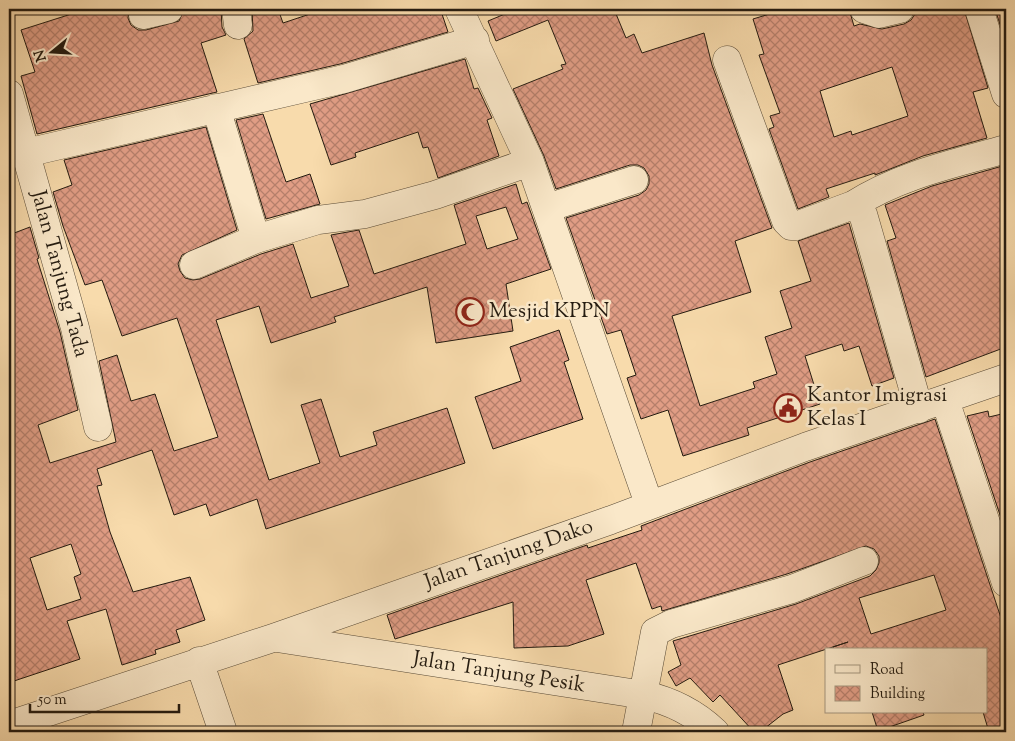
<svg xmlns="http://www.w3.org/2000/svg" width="1015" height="741" viewBox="0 0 1015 741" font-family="'Sorts Mill Goudy',serif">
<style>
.building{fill:url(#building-cross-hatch);stroke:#241b10;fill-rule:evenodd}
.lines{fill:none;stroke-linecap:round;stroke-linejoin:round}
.minor-casing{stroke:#594b37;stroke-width:29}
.minor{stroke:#fae8c9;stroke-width:28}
.labels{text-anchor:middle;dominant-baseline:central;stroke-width:5;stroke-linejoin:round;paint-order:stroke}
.street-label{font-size:21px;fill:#241b10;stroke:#fae8c9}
.poi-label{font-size:21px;fill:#241b10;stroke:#fae8c9;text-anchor:start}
</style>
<defs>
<pattern id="building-cross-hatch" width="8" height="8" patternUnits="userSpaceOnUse" patternTransform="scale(1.25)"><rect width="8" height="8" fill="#e09d85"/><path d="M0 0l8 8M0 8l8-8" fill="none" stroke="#b57f6b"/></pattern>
</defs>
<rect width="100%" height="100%" fill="#f8dbac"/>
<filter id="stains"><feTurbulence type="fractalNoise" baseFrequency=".004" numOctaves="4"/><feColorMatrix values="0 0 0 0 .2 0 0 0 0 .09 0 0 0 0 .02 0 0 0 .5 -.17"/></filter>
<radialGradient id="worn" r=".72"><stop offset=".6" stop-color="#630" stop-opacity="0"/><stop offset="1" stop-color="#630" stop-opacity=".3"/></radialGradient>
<path class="building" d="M 87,9 L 129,9 L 128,18 L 131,25 L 138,30 L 146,30 L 179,21 L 184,9 L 221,9 L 222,27 L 226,35 L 201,43 L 217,92 L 37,134 L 21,76 L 35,72 L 21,30 Z
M 252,9 L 278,9 L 283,23 L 325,9 L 429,9 L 430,15 L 441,11 L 448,32 L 340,64 L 258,83 L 244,39 L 253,31 Z
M 517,9 L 614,9 L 626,38 L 634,34 L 642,53 L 704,33 L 712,65 L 772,228 L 735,241 L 751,292 L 672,316 L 700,406 L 755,388 L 753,382 L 777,374 L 765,337 L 792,328 L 780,291 L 811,281 L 798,241 L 849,223 L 894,378 L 872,386 L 859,346 L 844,351 L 842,344 L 805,356 L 820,404 L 747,428 L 749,435 L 683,456 L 668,410 L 641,419 L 627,378 L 636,375 L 621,330 L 607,334 L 566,218 L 639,195 L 646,190 L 649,184 L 649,176 L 644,168 L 638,165 L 630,165 L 556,189 L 544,156 L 513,89 L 563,69 L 561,65 L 566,64 L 548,20 L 496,41 L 488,21 Z
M 786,9 L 849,9 L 854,26 L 860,24 L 882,29 L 904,24 L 911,20 L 915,14 L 930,9 L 964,9 L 988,88 L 973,92 L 987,138 L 923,156 L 875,175 L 875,173 L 826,189 L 829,197 L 798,209 L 769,129 L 774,127 L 770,116 L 780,113 L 759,55 L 764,54 L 753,19 ZM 892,67 L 908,116 L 852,135 L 851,131 L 834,137 L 820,91 Z
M 995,9 L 1006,9 L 1006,43 Z
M 465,59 L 474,89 L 478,88 L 492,118 L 487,120 L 499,156 L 438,178 L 428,147 L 423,148 L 418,132 L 355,153 L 356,157 L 331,165 L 310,104 Z
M 263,114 L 286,182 L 310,174 L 320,204 L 266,219 L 236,120 Z
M 206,127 L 237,230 L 182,255 L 178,264 L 180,271 L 185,278 L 193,280 L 200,279 L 261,254 L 293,244 L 311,298 L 349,286 L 331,235 L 359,230 L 374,274 L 466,244 L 454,205 L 516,184 L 522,204 L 527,202 L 551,269 L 506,284 L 513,331 L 436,343 L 427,287 L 334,317 L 336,322 L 271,343 L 259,306 L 216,320 L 269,480 L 320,463 L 301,405 L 321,399 L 340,457 L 377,445 L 373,432 L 447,408 L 465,463 L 266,529 L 257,499 L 210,516 L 206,504 L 174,515 L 152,450 L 97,469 L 102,485 L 97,486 L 110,532 L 133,592 L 190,577 L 205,620 L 176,630 L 180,642 L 155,650 L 156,654 L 122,665 L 106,609 L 67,621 L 80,659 L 14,681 L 9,666 L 9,235 L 30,227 L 39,258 L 37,259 L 60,332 L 78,410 L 38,425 L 50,463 L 116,442 L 99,361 L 117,355 L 131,401 L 155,394 L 174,451 L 218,437 L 177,318 L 122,336 L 102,280 L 85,285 L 63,226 L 53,192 L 72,185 L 64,160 ZM 506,207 L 518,239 L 487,249 L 476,216 ZM 71,544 L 81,574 L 74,577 L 81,599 L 47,610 L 30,558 Z
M 1006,165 L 1006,347 L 926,377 L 887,241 L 896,238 L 885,205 L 932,186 Z
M 559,330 L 569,360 L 564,362 L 583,419 L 493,449 L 475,397 L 521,381 L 510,347 Z
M 988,411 L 989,417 L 1006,413 L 1006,517 L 1001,518 L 967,416 Z
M 935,419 L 1006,633 L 1006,732 L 989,732 L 983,712 L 986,712 L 986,650 L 833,650 L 833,647 L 848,642 L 778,665 L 793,710 L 783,714 L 760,732 L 754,732 L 720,695 L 713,702 L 690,678 L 676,686 L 668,672 L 681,665 L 673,641 L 796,604 L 870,576 L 876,570 L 879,563 L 879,556 L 874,549 L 866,546 L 787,574 L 662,611 L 661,606 L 652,609 L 636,563 L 586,580 L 604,634 L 568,646 L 514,648 L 513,602 L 395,639 L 387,615 L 587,545 L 588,548 L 642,530 L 641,526 L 810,462 ZM 934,575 L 946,610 L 871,634 L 859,598 Z
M 872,712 L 923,712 L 924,715 L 878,731 Z"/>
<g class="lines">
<defs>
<path id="minor" d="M 236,9 L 238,25
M 459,9 L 530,162 L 649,504
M 864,9 L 879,14 L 900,9
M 979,9 L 1006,94
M 143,15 L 169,9
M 727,60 L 786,221 L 791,226 L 796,226 L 853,205 L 863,214 L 919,409
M 9,94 L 75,328 L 98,427
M 216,108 L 256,239
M 26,153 L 344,79 L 475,40
M 853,205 C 900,175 953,164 1006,149
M 547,208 L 634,180
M 194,265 L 256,239 L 318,220 L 365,214 L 435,195 L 530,162
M 945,400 L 1006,583
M 277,638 L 644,695 C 671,701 695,713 715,732
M 199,661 L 223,732
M 9,725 L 273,638 L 611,520 L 805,447 L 1006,378
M 636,732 L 655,632 L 671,624 L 792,589 L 864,561"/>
</defs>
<use href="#minor" class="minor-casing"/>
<use href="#minor" class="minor"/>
</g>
<defs>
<symbol id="mosque-ring" viewBox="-11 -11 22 22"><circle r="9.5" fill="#fae8c9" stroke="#8f2418" stroke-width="1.5"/><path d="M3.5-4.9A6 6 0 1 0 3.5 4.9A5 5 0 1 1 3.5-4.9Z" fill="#8f2418"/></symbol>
<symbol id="civic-ring" viewBox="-11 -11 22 22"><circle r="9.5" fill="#fae8c9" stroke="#8f2418" stroke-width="1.5"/><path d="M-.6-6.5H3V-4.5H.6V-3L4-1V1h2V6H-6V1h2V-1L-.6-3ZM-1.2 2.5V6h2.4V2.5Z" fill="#8f2418"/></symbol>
</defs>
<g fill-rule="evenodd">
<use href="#mosque-ring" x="454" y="296" width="32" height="32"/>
<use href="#civic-ring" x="772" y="392" width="32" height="32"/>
</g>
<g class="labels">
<g class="street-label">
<text transform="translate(59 274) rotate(75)">Jalan Tanjung Tada</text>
<text transform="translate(509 555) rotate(-19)">Jalan Tanjung Dako</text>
<text transform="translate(499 673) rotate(9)">Jalan Tanjung Pesik</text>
</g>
<g class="poi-label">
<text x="489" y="312">Mesjid KPPN</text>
<text x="807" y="396">Kantor Imigrasi<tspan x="807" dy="24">Kelas I</tspan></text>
</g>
</g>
<rect width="1015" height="741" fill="none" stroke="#f8dbac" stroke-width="30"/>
<rect x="10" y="10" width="995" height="721" fill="none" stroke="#241b10" stroke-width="2.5"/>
<rect x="15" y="15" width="985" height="711" fill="none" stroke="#241b10"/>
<rect x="825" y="648" width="162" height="65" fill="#fae8c9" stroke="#a4967f"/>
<rect x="835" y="665" width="25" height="8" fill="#fae8c9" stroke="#a4967f"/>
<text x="870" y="674" font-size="15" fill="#241b10">Road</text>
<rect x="835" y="686" width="25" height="15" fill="url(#building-cross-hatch)" stroke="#a4967f"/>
<text x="870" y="698" font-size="15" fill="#241b10">Building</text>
<g transform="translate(52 52) rotate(252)" stroke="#fae8c9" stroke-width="4" paint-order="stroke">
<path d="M0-4L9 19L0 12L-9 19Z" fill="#241b10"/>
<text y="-8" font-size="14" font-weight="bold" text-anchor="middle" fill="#241b10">N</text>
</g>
<path d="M30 704v8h149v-8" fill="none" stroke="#241b10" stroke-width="2.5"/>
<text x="38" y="704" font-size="15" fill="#241b10" stroke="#fae8c9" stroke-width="4" paint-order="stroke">50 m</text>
<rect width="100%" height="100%" filter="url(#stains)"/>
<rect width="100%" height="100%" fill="url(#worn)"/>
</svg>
